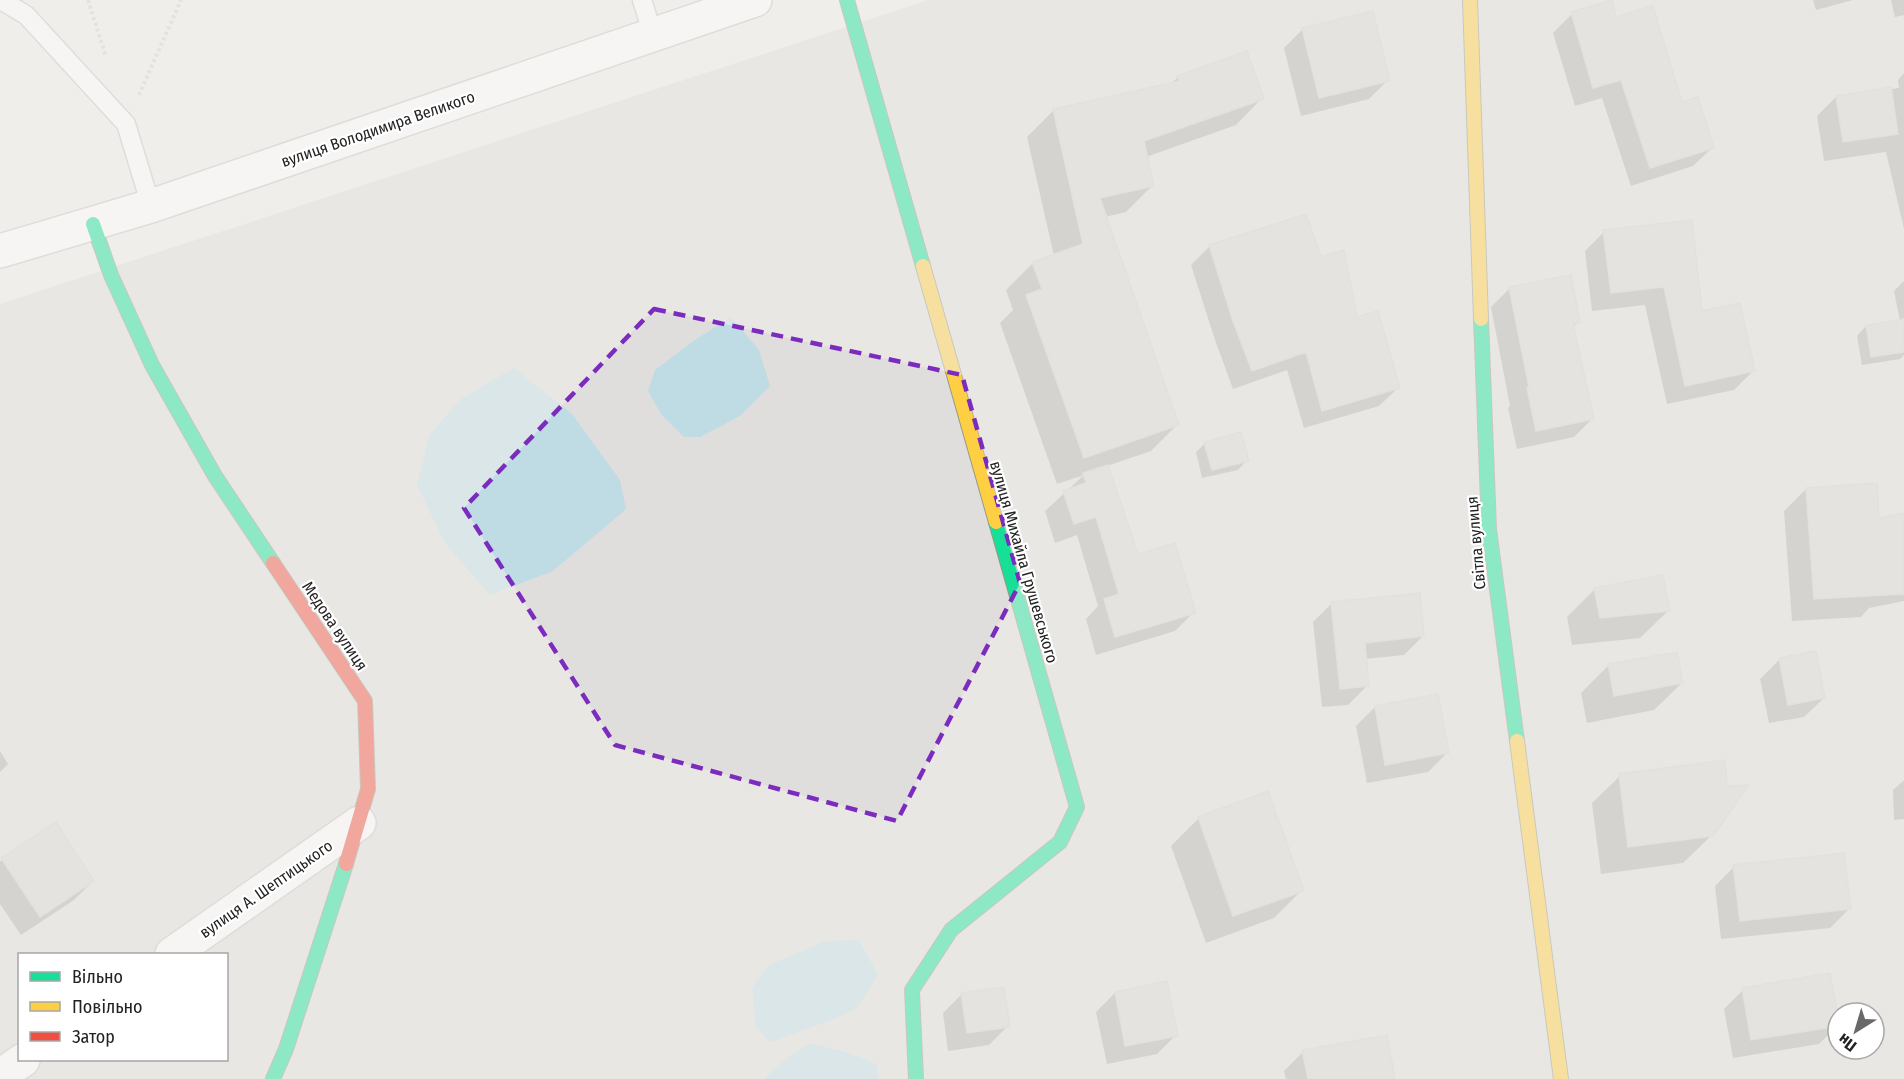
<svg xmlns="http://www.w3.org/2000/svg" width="1904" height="1079" viewBox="0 0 1904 1079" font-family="'Fira Sans Condensed',sans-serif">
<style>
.residential{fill:#dfdedc;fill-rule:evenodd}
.water{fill:#bfdbe3}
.shadow{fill:#0003}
.building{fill:#d7d4d2;stroke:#d3d0cc;stroke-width:1.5}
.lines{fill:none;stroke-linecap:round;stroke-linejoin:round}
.lane-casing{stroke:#c9c8c7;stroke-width:21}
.street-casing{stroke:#c9c8c7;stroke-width:36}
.fast-casing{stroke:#999a82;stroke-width:16}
.slow-casing{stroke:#999a82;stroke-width:16}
.jam-casing{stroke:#999a82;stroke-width:16}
.path{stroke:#dccecd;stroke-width:4;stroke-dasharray:3 3;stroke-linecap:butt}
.lane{stroke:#fdfcfc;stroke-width:18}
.street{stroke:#fdfcfc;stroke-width:33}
.fast{stroke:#16e098;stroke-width:14}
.slow{stroke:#ffcf43;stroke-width:14}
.jam{stroke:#f24e42;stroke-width:14}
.marked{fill:none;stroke:#7b2cbf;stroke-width:4.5;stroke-dasharray:12 8;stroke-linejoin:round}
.labels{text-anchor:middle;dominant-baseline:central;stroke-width:4.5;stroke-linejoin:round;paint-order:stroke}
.street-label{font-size:16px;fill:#222;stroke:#fff}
</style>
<rect width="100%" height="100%" fill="#f0eeeb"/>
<path class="residential" d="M 928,0 L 1904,0 L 1904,1079 L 0,1079 L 0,304 ZM 20,954 L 226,954 L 226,1060 L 20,1060 ZM 1838,1013 L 1874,1013 L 1874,1049 L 1838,1049 Z"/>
<path class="water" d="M 731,317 L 759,350 L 770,386 L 740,416 L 700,437 L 684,437 L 661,414 L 648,391 L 655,370 L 692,342 Z
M 514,368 L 572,414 L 620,480 L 626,509 L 553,571 L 490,595 L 445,543 L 417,485 L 430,434 L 461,399 Z
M 859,940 L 878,975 L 858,1007 L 834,1019 L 770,1042 L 756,1027 L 752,988 L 769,965 L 826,941 Z
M 809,1043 L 849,1053 L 876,1064 L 878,1079 L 765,1079 L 773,1069 Z"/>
<path class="shadow" d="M 1813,0 L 1853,0 L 1816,10 Z
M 1891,0 L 1904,0 L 1904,15 L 1895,17 Z
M 1572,14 L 1615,18 L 1713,147 L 1693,166 L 1631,186 L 1602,98 L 1575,106 L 1553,33 Z
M 1303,29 L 1388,80 L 1369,99 L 1301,116 L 1284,48 Z
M 1904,73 L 1904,229 L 1886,152 L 1824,161 L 1817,116 L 1836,97 L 1899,88 L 1898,80 Z
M 1178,77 L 1262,98 L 1236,125 L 1146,157 L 1152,186 L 1126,212 L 1105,217 L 1178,424 L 1151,451 L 1107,466 L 1137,556 L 1194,612 L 1175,631 L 1096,655 L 1086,619 L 1098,606 L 1077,535 L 1055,543 L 1045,511 L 1084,475 L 1057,484 L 1000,323 L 1013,310 L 1006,290 L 1033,263 L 1054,256 L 1027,137 L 1054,110 L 1171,84 Z
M 1604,232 L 1701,313 L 1753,371 L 1734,390 L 1667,404 L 1645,305 L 1592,311 L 1585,251 Z
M 1210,246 L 1320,259 L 1398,388 L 1379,406 L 1304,428 L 1287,370 L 1233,389 L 1215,340 L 1191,265 Z
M 1904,281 L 1904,355 L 1900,359 L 1862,365 L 1857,336 L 1866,326 L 1900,321 L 1894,291 Z
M 1510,288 L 1578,322 L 1572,328 L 1593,418 L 1574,437 L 1517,449 L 1508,408 L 1510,406 L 1491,307 Z
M 1205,443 L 1247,460 L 1238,470 L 1202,478 L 1196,452 Z
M 1806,489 L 1878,520 L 1904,514 L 1904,601 L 1869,608 L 1861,617 L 1792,621 L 1784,511 Z
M 1595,589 L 1668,611 L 1640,638 L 1572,645 L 1567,617 Z
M 1332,603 L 1423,636 L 1404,655 L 1365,659 L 1368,685 L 1348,705 L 1322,707 L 1313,622 Z
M 1779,660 L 1824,698 L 1804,717 L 1769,723 L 1760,679 Z
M 1609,665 L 1682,683 L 1654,710 L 1587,723 L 1581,693 Z
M 1375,707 L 1447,753 L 1428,772 L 1367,783 L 1356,726 Z
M 0,751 L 8,764 L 0,772 Z
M 1620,776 L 1712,835 L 1683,863 L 1601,874 L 1592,803 Z
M 1903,781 L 1904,781 L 1904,819 L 1894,820 L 1893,790 Z
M 1199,818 L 1302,890 L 1274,918 L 1206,943 L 1171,846 Z
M 2,860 L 93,881 L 74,900 L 21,935 L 0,904 L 0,862 Z
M 1734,867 L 1849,909 L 1830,928 L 1721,939 L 1715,886 Z
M 1743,990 L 1838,1025 L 1819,1044 L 1733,1058 L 1724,1009 Z
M 1115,993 L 1176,1035 L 1157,1054 L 1107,1064 L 1096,1012 Z
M 962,994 L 1008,1026 L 989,1045 L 948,1051 L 943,1013 Z
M 1303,1052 L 1394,1079 L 1286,1079 L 1284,1071 Z"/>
<path class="building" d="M 1612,0 L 1616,17 L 1653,6 L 1682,102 L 1698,97 L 1714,148 L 1650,168 L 1621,80 L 1593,88 L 1571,12 Z
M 1373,11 L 1390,81 L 1319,98 L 1302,28 Z
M 1247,51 L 1264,99 L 1144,141 L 1154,186 L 1100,198 L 1179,425 L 1084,458 L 1026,295 L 1042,289 L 1032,262 L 1083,244 L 1053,109 L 1179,81 L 1177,76 Z
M 1891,87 L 1898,134 L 1843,142 L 1836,96 Z
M 1306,214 L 1321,257 L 1344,250 L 1357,317 L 1378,311 L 1400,388 L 1322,411 L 1306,352 L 1252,371 L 1233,321 L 1209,245 Z
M 1692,220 L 1702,311 L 1740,303 L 1755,371 L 1685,386 L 1664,287 L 1611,293 L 1603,230 Z
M 1571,275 L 1580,322 L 1573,324 L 1594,419 L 1536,431 L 1527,388 L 1529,387 L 1509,287 Z
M 1904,319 L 1904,352 L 1871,357 L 1866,325 Z
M 1241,432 L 1249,461 L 1212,470 L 1204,442 Z
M 1108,465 L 1138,554 L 1175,543 L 1196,613 L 1115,637 L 1104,599 L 1119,594 L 1096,517 L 1074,524 L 1063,491 L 1086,483 L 1083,473 Z
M 1877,483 L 1879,518 L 1904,513 L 1904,594 L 1814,599 L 1806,488 Z
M 1663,575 L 1670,611 L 1600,618 L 1594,588 Z
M 1420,593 L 1424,636 L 1365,643 L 1369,686 L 1340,689 L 1331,602 Z
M 1816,651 L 1825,698 L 1788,705 L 1779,658 Z
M 1677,652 L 1683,683 L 1614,696 L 1608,664 Z
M 1438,694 L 1449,753 L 1385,765 L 1375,706 Z
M 1725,760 L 1727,786 L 1749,785 L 1713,836 L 1628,847 L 1619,774 Z
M 1268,791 L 1304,891 L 1233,916 L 1198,817 Z
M 56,822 L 94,881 L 40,917 L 1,858 Z
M 1844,853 L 1851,909 L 1740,921 L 1733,865 Z
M 1830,973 L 1838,1016 L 1838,1026 L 1751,1040 L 1742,988 Z
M 1167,981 L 1178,1036 L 1125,1046 L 1115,992 Z
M 1004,987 L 1010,1027 L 967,1033 L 961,993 Z
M 1387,1035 L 1395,1079 L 1308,1079 L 1302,1050 Z"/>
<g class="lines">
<defs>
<path id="lane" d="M 1,0 L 26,15 L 126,124 L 151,206
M 642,0 L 653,35"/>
<path id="street" d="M 0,251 L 151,206 L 755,0
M 172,954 L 359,823
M 0,1076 L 23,1060"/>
<path id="fast" d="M 847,0 L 923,266
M 93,224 L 111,275 L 152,365 L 215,476 L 273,563
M 1481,319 L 1489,529 L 1517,741
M 273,1079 L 286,1049 L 346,864
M 916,1079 L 912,990 L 951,930 L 1060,842 L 1077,807 L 996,522"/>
<path id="slow" d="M 1470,0 L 1481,319
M 923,266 L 996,522
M 1517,741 L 1561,1079"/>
<path id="jam" d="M 273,563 L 365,701 L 368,789 L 346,864"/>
</defs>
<use href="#lane" class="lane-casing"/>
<use href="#street" class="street-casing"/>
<use href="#fast" class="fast-casing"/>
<use href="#slow" class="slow-casing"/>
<use href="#jam" class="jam-casing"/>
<path class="path" d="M 88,0 L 106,57
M 139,95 L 181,0"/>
<use href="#lane" class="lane"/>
<use href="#street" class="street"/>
<use href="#fast" class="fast"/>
<use href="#slow" class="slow"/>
<use href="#jam" class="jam"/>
</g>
<path d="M0 0H1904V1079H0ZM 654,309 L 962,375 L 1020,583 L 897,821 L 615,745 L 464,508 Z" fill="#f0eeeb" fill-opacity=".55" fill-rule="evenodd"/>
<path class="marked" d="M 654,309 L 962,375 L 1020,583 L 897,821 L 615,745 L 464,508 Z"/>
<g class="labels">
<g class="street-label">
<text transform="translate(378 129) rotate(-19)">вулиця Володимира Великого</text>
<text transform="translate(1476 543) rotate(-95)">Світла вулиця</text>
<text transform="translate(1024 562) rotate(74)">вулиця Михайла Грушевського</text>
<text transform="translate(335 626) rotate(56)">Медова вулиця</text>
<text transform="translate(266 889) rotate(-35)">вулиця А. Шептицького</text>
</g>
</g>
<rect x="18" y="953" width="210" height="108" fill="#ffffff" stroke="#a7a7a7" stroke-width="1.5"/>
<rect x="30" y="972" width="30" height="9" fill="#16e098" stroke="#a7a7a7" stroke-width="1.5"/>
<text x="72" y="983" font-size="18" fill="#222222">Вільно</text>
<rect x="30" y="1002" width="30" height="9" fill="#ffcf43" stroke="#a7a7a7" stroke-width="1.5"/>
<text x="72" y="1013" font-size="18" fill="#222222">Повільно</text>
<rect x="30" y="1032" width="30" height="9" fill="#f24e42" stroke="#a7a7a7" stroke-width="1.5"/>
<text x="72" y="1043" font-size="18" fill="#222222">Затор</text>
<g transform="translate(1856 1031) rotate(217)"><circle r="28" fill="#ffffff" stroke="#a7a7a7" stroke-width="1.5"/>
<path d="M0-4.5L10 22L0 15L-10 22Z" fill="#6a6968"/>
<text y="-9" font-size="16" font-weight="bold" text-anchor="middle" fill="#222222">Пн</text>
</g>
</svg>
